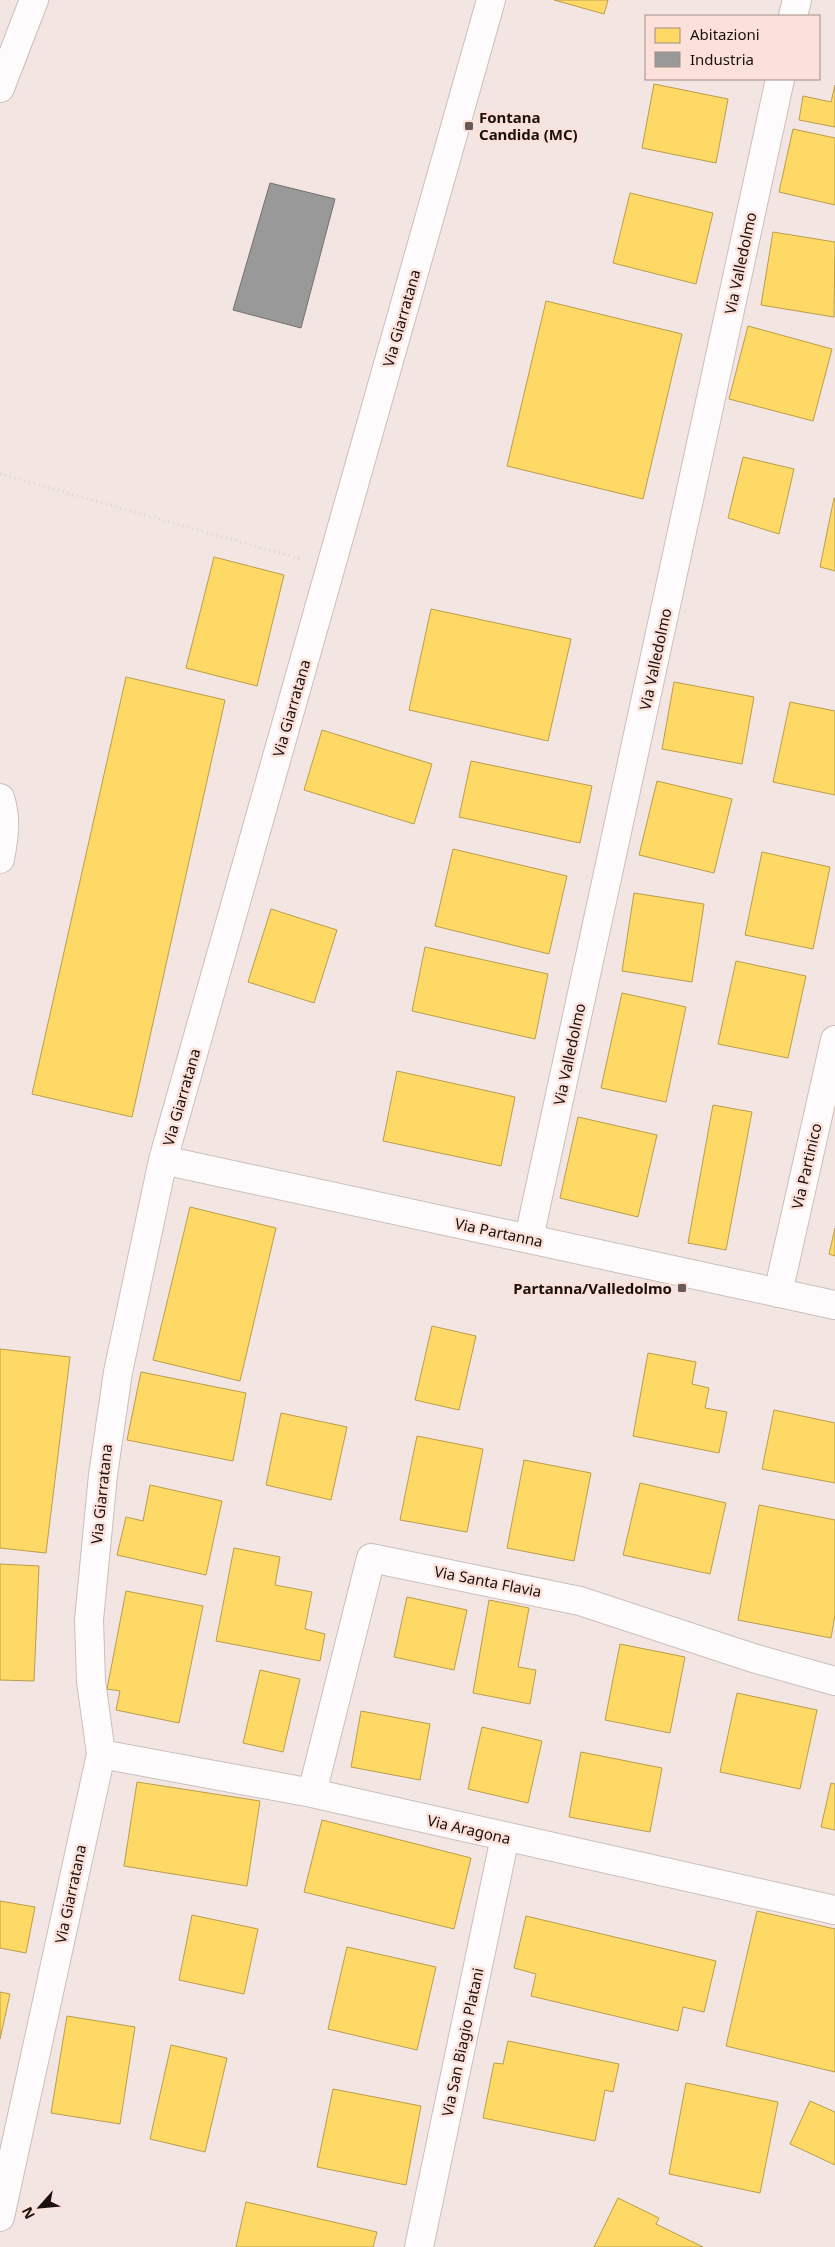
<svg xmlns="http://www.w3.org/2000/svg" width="835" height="2247" viewBox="0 0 835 2247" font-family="'Noto Sans',sans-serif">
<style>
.homes{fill:#ffd966;stroke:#ba9d4b}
.industry{fill:#999;stroke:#73706f}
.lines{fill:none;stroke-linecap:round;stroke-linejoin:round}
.minor-casing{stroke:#cbbfbd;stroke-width:30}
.path{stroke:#dad5d4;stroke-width:3;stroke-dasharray:1 4;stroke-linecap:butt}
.minor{stroke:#fdfbfb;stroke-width:28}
.poi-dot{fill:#665b58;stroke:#fbe1da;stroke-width:2}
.labels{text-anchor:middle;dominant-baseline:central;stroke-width:5;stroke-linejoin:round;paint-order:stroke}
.poi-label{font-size:15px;font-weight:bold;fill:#1a100d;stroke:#fbe1da;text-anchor:start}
.street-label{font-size:15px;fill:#1a100d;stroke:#fbe1da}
</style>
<rect width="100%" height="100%" fill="#f3e5e2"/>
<path class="homes" d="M 554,0 L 608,0 L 604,14 Z
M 654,84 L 728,99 L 716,163 L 642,148 Z
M 835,85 L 835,127 L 799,120 L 803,96 L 831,102 Z
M 793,129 L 835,138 L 835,205 L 779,192 Z
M 630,193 L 713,213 L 696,284 L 613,263 Z
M 773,232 L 835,242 L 834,317 L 761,305 Z
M 546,301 L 682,334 L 643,499 L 507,466 Z
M 748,326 L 832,349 L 813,421 L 729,399 Z
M 743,457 L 794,469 L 779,534 L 728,518 Z
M 834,498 L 835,498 L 835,571 L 820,567 Z
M 214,557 L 284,575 L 257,686 L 186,668 Z
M 431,609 L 571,639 L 548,741 L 409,710 Z
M 126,677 L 225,700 L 132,1117 L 32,1094 Z
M 674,682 L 754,697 L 742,764 L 662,749 Z
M 790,702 L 835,711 L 835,795 L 773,782 Z
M 322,730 L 432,764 L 414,824 L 304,790 Z
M 471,761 L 592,786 L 580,843 L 459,817 Z
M 657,781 L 732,799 L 714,873 L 639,855 Z
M 453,849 L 567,876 L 549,954 L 435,926 Z
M 762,852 L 830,867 L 813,949 L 745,935 Z
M 634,893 L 704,904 L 692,982 L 622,971 Z
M 271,909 L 337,930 L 314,1003 L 248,982 Z
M 425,947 L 548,974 L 535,1039 L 412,1011 Z
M 736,961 L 806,976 L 788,1058 L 718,1044 Z
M 622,993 L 686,1007 L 666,1102 L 601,1088 Z
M 397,1071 L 515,1097 L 501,1166 L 383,1141 Z
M 713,1105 L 752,1112 L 726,1250 L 688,1243 Z
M 578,1117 L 657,1135 L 638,1217 L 560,1198 Z
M 190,1207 L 276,1228 L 240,1381 L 153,1360 Z
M 835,1228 L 835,1256 L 829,1254 Z
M 432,1326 L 476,1336 L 459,1410 L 415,1400 Z
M 0,1349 L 70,1357 L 46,1553 L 0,1548 Z
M 648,1353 L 696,1362 L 692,1384 L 709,1388 L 705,1408 L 727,1412 L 719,1453 L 633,1436 Z
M 141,1372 L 246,1393 L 233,1461 L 127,1440 Z
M 774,1410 L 835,1423 L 835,1483 L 762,1469 Z
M 281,1413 L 347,1427 L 331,1500 L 266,1485 Z
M 417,1436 L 483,1449 L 467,1532 L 400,1520 Z
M 524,1460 L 591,1473 L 574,1561 L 507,1548 Z
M 640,1483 L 726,1503 L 710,1574 L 623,1555 Z
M 150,1485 L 222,1501 L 206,1575 L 117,1555 L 126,1517 L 143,1521 Z
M 759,1505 L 835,1520 L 835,1615 L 831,1638 L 738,1620 Z
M 234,1548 L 280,1557 L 275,1585 L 312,1592 L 305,1629 L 325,1634 L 320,1661 L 216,1641 Z
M 0,1564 L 39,1566 L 34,1681 L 0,1680 Z
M 126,1591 L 203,1606 L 179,1723 L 116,1710 L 120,1691 L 107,1689 Z
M 407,1597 L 467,1610 L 454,1670 L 394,1657 Z
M 489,1600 L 529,1608 L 518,1667 L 536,1670 L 530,1704 L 473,1693 Z
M 620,1644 L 685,1657 L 670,1733 L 605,1720 Z
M 260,1670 L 300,1679 L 283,1752 L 243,1743 Z
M 737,1693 L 817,1710 L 800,1789 L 720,1772 Z
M 361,1711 L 430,1724 L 420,1780 L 351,1767 Z
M 482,1727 L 542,1741 L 528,1803 L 468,1789 Z
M 581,1752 L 662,1768 L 650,1832 L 569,1817 Z
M 137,1782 L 260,1801 L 247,1886 L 124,1866 Z
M 831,1783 L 835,1784 L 835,1830 L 821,1827 Z
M 322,1820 L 471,1858 L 454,1929 L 304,1892 Z
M 0,1901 L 35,1907 L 26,1953 L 0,1948 Z
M 757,1911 L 835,1929 L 835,2072 L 726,2046 Z
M 192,1915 L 258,1929 L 244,1994 L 179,1980 Z
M 526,1916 L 716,1961 L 704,2012 L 683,2007 L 678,2031 L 531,1996 L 536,1974 L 514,1968 Z
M 347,1947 L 436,1967 L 417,2050 L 328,2029 Z
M 0,1992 L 10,1994 L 0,2039 Z
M 67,2016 L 135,2027 L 120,2124 L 51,2113 Z
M 508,2041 L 619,2064 L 613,2092 L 605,2090 L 595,2141 L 483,2118 L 494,2063 L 503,2064 Z
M 171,2045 L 227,2058 L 205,2152 L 150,2139 Z
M 686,2083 L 778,2102 L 760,2193 L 669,2174 Z
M 333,2089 L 421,2106 L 406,2185 L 317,2167 Z
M 810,2101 L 835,2112 L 835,2165 L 790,2144 Z
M 618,2198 L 659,2218 L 656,2224 L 703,2247 L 594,2247 Z
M 246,2202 L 377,2232 L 373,2247 L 236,2247 Z"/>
<path class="industry" d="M 270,183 L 335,199 L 301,328 L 233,310 Z"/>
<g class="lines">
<defs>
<path id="minor" d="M 793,16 L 797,0
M 0,88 L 34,0
M 0,798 C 7,819 4,837 0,859
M 163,1160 L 835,1305
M 529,1238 L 780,79
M 778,1293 L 835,1040
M 101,1754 L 312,1793 L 835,1910
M 312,1793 L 371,1558 L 580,1601 L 753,1658 L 835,1681
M 0,2217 L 101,1754 L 91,1681 L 89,1620 L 103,1475 L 118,1372 L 163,1160 L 491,0
M 419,2247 L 505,1837"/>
</defs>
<use href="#minor" class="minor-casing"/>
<path class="path" d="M 0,474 L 301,559"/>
<use href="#minor" class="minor"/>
</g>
<g class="poi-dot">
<rect x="464" y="121" width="10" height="10" rx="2.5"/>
<rect x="677" y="1283" width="10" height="10" rx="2.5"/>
</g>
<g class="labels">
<g class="poi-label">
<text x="479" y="117">Fontana<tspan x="479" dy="17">Candida (MC)</tspan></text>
<text x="672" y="1288" text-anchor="end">Partanna/Valledolmo</text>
</g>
<g class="street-label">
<text transform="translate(740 263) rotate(-78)">Via Valledolmo</text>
<text transform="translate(401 318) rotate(-74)">Via Giarratana</text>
<text transform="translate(655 659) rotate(-78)">Via Valledolmo</text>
<text transform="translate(291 708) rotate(-74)">Via Giarratana</text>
<text transform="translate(569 1054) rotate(-78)">Via Valledolmo</text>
<text transform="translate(181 1097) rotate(-74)">Via Giarratana</text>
<text transform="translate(806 1166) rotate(-77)">Via Partinico</text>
<text transform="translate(499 1232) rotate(12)">Via Partanna</text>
<text transform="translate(101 1494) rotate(-84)">Via Giarratana</text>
<text transform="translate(488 1581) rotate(11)">Via Santa Flavia</text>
<text transform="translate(469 1829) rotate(13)">Via Aragona</text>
<text transform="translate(70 1894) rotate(-78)">Via Giarratana</text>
<text transform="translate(462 2042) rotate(-78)">Via San Biagio Platani</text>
</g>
</g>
<rect x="645" y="15" width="175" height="65" fill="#fbe1da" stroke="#a18d88"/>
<rect x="655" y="28" width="25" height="15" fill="#ffd966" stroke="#a18d88"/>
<text x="690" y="40" font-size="15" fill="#1a100d">Abitazioni</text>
<rect x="655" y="52" width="25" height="15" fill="#999999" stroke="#a18d88"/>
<text x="690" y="65" font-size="15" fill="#1a100d">Industria</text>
<g transform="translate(40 2207) rotate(243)" stroke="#fbe1da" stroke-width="4" paint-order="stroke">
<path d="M0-4L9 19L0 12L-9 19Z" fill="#1a100d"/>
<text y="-8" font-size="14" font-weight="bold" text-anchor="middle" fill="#1a100d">N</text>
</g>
</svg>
